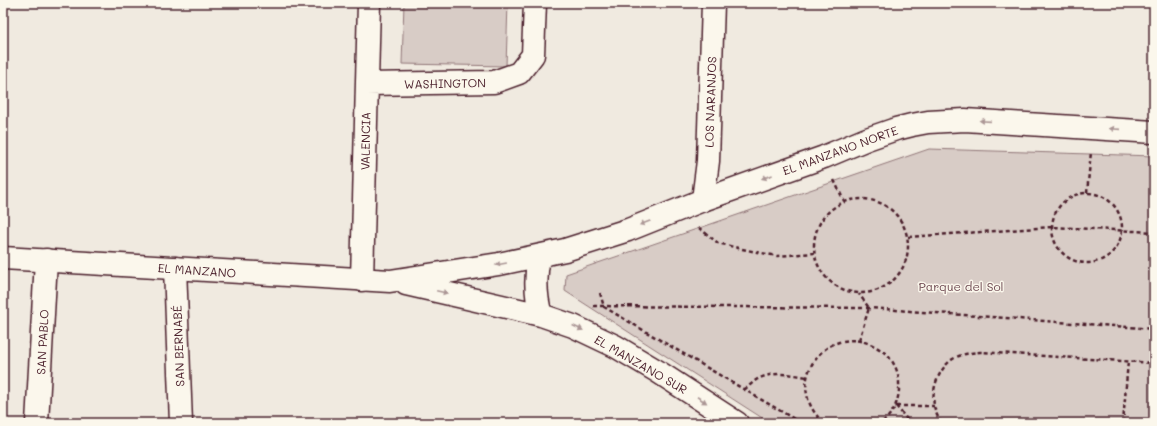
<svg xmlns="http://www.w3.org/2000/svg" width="1157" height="426" viewBox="0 0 1157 426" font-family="Mali,sans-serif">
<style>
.green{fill:#d8ccc6;stroke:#917678}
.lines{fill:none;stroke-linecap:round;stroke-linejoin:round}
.minor-casing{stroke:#4a1f2b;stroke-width:25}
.tertiary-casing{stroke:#4a1f2b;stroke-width:25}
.path{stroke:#4a1f2b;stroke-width:2.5;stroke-dasharray:4 3;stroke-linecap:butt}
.minor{stroke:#fbf7ec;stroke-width:22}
.tertiary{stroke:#fbf7ec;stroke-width:22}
.oneway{fill:#ab9695}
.labels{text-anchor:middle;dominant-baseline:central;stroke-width:3;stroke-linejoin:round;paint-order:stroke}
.street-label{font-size:12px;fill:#4a1f2b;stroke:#fbf7ec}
.park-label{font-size:12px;fill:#6e4a52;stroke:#fbf7ec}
</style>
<rect width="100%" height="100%" fill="#f0eae0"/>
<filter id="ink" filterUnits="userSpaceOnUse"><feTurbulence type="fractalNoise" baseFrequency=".025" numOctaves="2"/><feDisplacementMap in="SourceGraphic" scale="8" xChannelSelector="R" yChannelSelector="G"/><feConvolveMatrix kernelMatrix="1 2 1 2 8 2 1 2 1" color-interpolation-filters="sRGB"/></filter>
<g filter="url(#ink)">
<path class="green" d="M 404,3 L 508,3 L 506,66 L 402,64 Z
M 929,149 L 1154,156 L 1154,423 L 770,423 L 565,291 L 566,274 Z"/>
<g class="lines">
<defs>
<path id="minor" d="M 367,84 L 494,82 L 519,73 L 533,55 L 535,3
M 703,200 L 708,161 L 713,3
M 175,268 L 181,423
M 362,280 L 369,3
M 37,423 L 46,260"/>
<path id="tertiary" d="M 539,257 C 535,277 535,295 541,315
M 3,258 L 390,281 L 499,264 L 565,250 L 628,230 L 703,200 L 824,157 L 867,139 L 896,129 L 912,125 L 928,122 L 965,120 L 1154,132
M 406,284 L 541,315 L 573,326 L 615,346 L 657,371 L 737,423"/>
</defs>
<use href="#minor" class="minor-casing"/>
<use href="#tertiary" class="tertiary-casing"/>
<path class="path" d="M 834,180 L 844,201
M 1087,193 L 1091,152
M1052 228a35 35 0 1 1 70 0a35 35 0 1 1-70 0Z
M814 246a47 47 0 1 1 94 0a47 47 0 1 1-94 0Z
M 699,228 L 718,243 L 742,249 L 777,256 L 814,253
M 908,237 L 1052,227 L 1154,232
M 600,293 L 604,307 L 801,423
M 593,306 L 869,308 L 1154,329
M 859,340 L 869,308 L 859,294
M 744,390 C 748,387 752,383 756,380 C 771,371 790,374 807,377
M 896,406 L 934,406
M 896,406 L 910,423
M 824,423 C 778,382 830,315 881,350 C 892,357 899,371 899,383 C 900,399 894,414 881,423
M 942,423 C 927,405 933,376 950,361 C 959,354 969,353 980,352 L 1154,363
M 1123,423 L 1128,361"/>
<use href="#minor" class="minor"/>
<use href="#tertiary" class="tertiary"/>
</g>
<defs><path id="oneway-solid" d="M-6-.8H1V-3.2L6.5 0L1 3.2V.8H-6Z"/></defs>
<g class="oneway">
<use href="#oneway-solid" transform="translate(985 121) rotate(-176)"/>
<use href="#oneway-solid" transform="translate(1115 129) rotate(-176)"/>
<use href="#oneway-solid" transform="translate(767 177) rotate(161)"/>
<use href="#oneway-solid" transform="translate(645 223) rotate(159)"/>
<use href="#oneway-solid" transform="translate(501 264) rotate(170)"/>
<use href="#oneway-solid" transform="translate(442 292) rotate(12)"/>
<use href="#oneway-solid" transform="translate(578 328) rotate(25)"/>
<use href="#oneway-solid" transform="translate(702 400) rotate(33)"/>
</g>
</g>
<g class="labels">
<g class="street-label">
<text transform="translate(445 83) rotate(-1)">WASHINGTON</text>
<text transform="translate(710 102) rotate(-88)">LOS NARANJOS</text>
<text transform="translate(365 141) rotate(-89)">VALENCIA</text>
<text transform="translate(840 150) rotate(-20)">EL MANZANO NORTE</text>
<text transform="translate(197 270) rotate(4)">EL MANZANO</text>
<text transform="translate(42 342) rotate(-87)">SAN PABLO</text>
<text transform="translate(178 346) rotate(-92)">SAN BERNABÉ</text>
<text transform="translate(641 364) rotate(30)">EL MANZANO SUR</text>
</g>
<g class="park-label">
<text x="961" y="286">Parque del Sol</text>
</g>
</g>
<rect width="1157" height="426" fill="none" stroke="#fbf7ec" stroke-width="16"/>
<rect x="8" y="8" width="1141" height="410" fill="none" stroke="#4a1f2b" stroke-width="1.5" filter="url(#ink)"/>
</svg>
